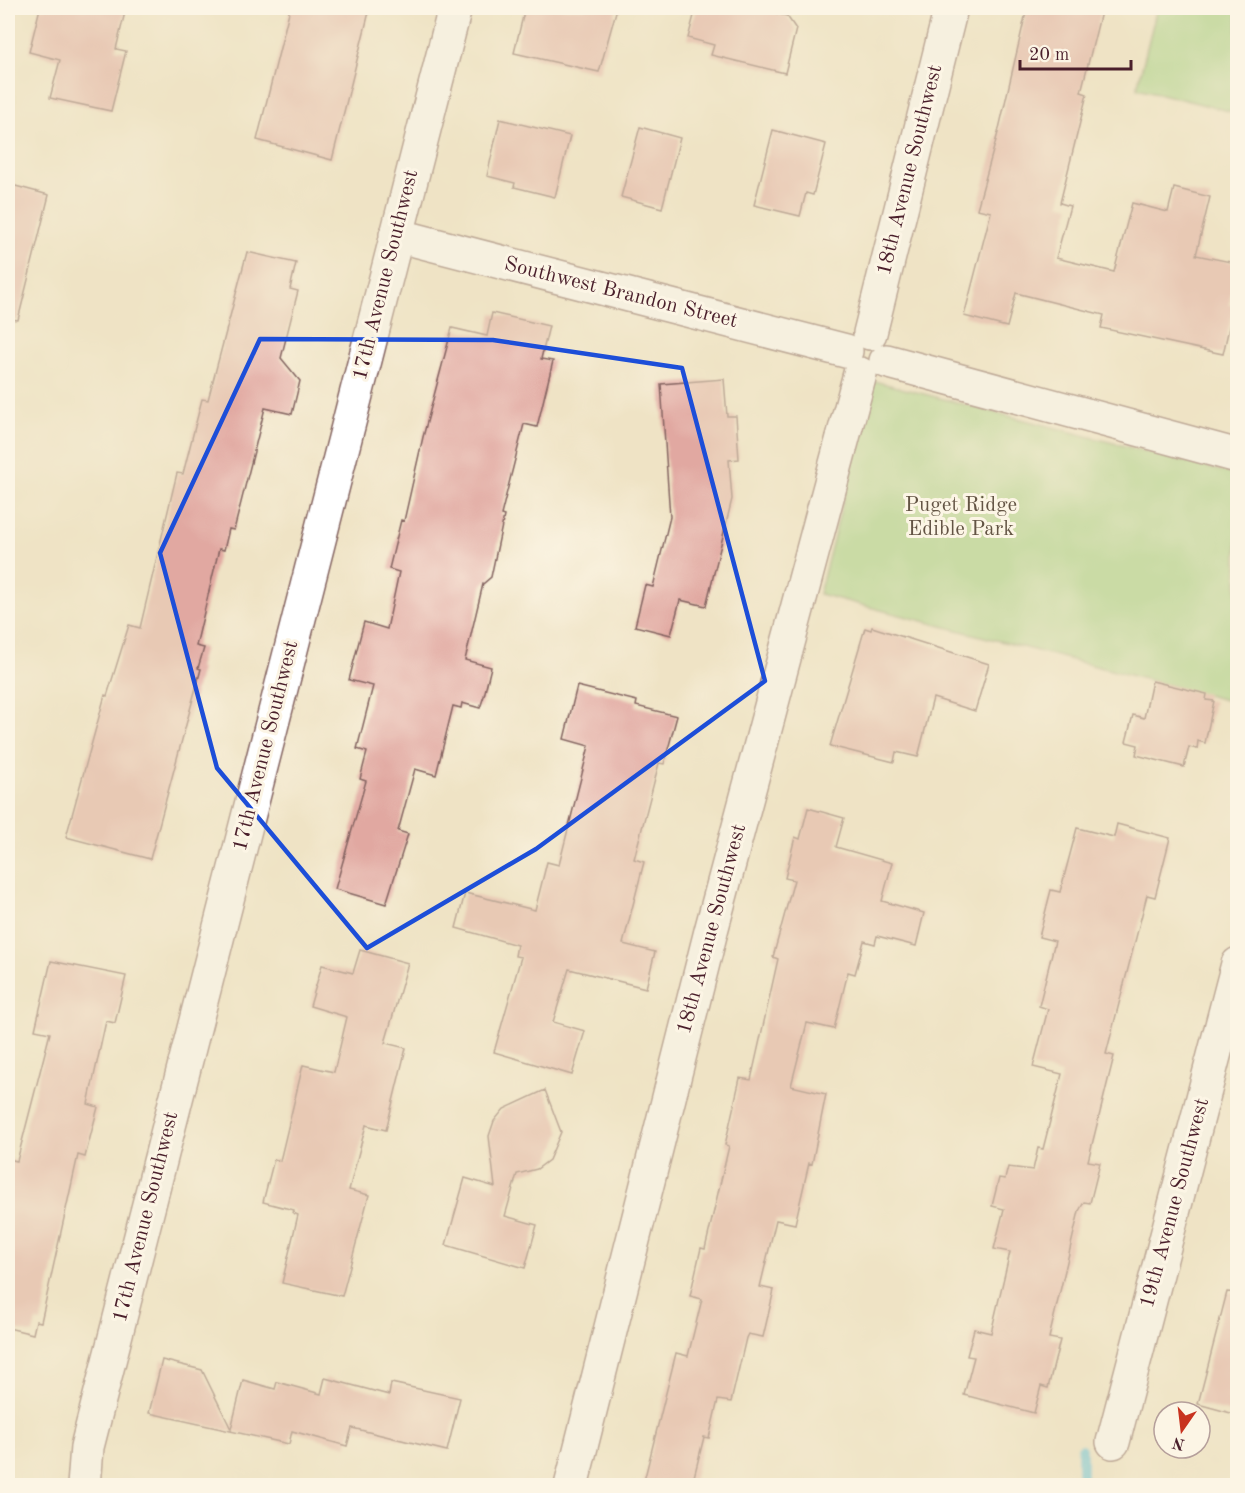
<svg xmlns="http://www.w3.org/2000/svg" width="1245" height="1493" viewBox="0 0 1245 1493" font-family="'Old Standard TT',serif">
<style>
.green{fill:#9dd07f;stroke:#747855;stroke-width:1.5}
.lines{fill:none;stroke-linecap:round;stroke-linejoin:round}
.stream{stroke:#5dc1db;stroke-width:10}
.building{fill:#e1a8a1}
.minor-casing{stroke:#846461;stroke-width:36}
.path{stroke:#846461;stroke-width:4;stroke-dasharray:1.5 4.5;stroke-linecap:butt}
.minor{stroke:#fff;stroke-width:33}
.marked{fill:none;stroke:#1d4ed8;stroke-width:4.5;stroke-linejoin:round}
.labels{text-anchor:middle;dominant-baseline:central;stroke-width:6;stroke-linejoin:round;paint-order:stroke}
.street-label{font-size:21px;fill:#4a1f2b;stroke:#fcf5e5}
.park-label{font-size:21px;fill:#635444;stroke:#fcf5e5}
</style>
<rect width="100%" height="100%" fill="#fcf5e5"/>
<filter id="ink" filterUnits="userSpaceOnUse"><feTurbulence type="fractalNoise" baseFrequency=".0167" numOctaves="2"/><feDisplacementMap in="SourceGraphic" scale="12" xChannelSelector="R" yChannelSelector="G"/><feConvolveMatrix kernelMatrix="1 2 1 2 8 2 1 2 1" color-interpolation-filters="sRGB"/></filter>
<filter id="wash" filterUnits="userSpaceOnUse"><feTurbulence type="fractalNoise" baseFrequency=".008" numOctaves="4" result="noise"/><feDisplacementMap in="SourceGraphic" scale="24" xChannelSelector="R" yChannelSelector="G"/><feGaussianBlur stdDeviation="1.35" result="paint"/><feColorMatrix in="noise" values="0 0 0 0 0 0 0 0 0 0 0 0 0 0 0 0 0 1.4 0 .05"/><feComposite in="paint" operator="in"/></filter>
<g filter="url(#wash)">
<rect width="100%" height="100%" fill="#efe3c5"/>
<path class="green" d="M 1157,8 L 1237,8 L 1237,113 L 1137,88 Z
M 874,381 L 1237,475 L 1237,703 L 819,594 Z"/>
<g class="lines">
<path class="stream" d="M 1082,1486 L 1082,1449"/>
</g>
<g id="blocks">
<path class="building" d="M 40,8 L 126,8 L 116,49 L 126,51 L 111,111 L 50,98 L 60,60 L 29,52 Z
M 290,8 L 370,8 L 332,160 L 257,140 Z
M 525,8 L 617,8 L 599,72 L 514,53 Z
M 696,8 L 754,8 L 787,16 L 796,29 L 785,73 L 711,55 L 714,45 L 688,38 Z
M 1027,8 L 1102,8 L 1081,92 L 1087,94 L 1060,203 L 1070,206 L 1056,258 L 1114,272 L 1132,203 L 1168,212 L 1174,188 L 1210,197 L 1196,255 L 1236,263 L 1229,305 L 1234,306 L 1223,354 L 1101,328 L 1104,315 L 1016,293 L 1007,327 L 964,316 L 991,212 L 977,209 L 999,129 Z
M 500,119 L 570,136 L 555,197 L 514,187 L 515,183 L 487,176 Z
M 640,127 L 680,138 L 662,208 L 621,197 Z
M 773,130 L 826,144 L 813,195 L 806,193 L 800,216 L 754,205 Z
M 8,184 L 49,195 L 18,320 L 8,319 Z
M 247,252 L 296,263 L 290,289 L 298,291 L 281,358 L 300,381 L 292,414 L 265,408 L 234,530 L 229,529 L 224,550 L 219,549 L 196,646 L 204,648 L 198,668 L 201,669 L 150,859 L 66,837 L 105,695 L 107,696 L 129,625 L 140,628 L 177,473 L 183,474 L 202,399 L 208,400 Z
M 492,313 L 549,326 L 541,359 L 553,361 L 537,427 L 524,424 L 501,515 L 504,516 L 491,577 L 483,584 L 465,660 L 491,667 L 484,696 L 480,708 L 462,703 L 461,708 L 453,706 L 436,775 L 415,769 L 398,831 L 408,834 L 386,904 L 335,889 L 366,781 L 360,779 L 367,752 L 357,749 L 373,686 L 349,680 L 364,622 L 387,629 L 399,572 L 389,569 L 401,520 L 404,521 L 423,437 L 452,328 L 487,336 Z
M 724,379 L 727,416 L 736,416 L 739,459 L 729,460 L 732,499 L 706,606 L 680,600 L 671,635 L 635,626 L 645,585 L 653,587 L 670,517 L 661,384 Z
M 872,627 L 989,664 L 975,711 L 933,698 L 918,757 L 896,752 L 894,762 L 830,746 L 865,628 L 871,630 Z
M 1152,681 L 1207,694 L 1206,700 L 1214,701 L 1205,743 L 1198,741 L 1197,749 L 1189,747 L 1184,767 L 1136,755 L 1138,745 L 1126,742 L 1133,715 L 1144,718 Z
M 577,686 L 637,701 L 636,706 L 677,716 L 664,764 L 659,763 L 634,859 L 644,862 L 623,944 L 655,952 L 646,988 L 569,969 L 553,1022 L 585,1031 L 572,1075 L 494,1052 L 521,957 L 515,956 L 517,945 L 456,928 L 465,893 L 535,910 L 547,862 L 559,865 L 589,746 L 564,739 Z
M 808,808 L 844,818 L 836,847 L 892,863 L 882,901 L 924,913 L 916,946 L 877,936 L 875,944 L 864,941 L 855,974 L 848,972 L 834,1029 L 807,1023 L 791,1086 L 826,1094 L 812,1164 L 809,1163 L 795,1224 L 776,1220 L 760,1287 L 774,1290 L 763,1337 L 748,1334 L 746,1338 L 731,1402 L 718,1400 L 709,1438 L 704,1437 L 692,1485 L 643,1485 L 676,1353 L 688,1356 L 702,1299 L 690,1296 L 701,1248 L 705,1249 L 729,1146 L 725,1145 L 740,1078 L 751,1080 L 778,959 L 773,957 L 794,880 L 785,878 L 795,837 L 800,839 Z
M 1117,824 L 1170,838 L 1155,897 L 1147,895 L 1106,1054 L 1114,1056 L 1088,1161 L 1100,1163 L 1090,1203 L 1084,1202 L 1079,1211 L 1049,1338 L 1060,1340 L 1048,1388 L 1041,1386 L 1034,1413 L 964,1395 L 974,1357 L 967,1356 L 974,1329 L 991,1333 L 1010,1252 L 994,1249 L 1004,1209 L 992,1206 L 999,1178 L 1005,1179 L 1008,1167 L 1033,1170 L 1038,1148 L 1043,1149 L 1062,1074 L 1033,1067 L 1048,1009 L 1039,1006 L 1055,941 L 1039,937 L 1051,890 L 1060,892 L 1077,828 L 1114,837 Z
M 360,950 L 408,963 L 385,1043 L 406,1048 L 386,1130 L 366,1125 L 349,1190 L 369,1195 L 342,1296 L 282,1283 L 298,1215 L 293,1213 L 294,1210 L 263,1202 L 274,1159 L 280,1161 L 303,1065 L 334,1072 L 347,1017 L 310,1006 L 322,965 L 353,973 Z
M 51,961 L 126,976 L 115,1023 L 106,1021 L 88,1104 L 98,1107 L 85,1157 L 78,1155 L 41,1322 L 36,1321 L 33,1334 L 8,1328 L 8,1159 L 17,1161 L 50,1033 L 35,1030 Z
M 545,1090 L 561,1132 L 549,1160 L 537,1169 L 517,1174 L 505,1216 L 537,1225 L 525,1268 L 446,1245 L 465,1178 L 495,1187 L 489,1136 L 494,1121 L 504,1109 Z
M 1227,1292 L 1238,1293 L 1238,1415 L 1198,1404 Z
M 162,1360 L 202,1370 L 231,1429 L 243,1380 L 275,1389 L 277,1382 L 321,1394 L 325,1378 L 389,1395 L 391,1383 L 460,1398 L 447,1451 L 352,1428 L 347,1446 L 292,1431 L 289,1444 L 149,1413 Z"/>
</g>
</g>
<g filter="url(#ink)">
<use href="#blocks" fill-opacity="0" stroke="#846461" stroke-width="1.5"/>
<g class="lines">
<defs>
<path id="minor" d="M 396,235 L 846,351
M 870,333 L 951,8
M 886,361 L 1238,456
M 1113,1442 L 1238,964
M 84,1486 L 87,1447 L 455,8
M 571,1486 L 711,931 L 860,374"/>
</defs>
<use href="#minor" class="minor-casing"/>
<path class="path" d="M 1106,1486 L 1110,1478"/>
<use href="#minor" class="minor"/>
</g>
</g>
<path d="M0 0H1245V1493H0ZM 260,339 L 493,340 L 682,368 L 765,681 L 536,849 L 367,948 L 217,768 L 160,553 Z" fill="#efe3c5" fill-opacity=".55" fill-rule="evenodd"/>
<path class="marked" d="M 260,339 L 493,340 L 682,368 L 765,681 L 536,849 L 367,948 L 217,768 L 160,553 Z"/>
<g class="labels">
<g class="street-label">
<text transform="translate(910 170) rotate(-76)">18th Avenue Southwest</text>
<text transform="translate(386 275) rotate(-76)">17th Avenue Southwest</text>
<text transform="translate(621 293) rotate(14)">Southwest Brandon Street</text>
<text transform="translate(266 746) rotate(-76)">17th Avenue Southwest</text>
<text transform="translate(712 929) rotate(-75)">18th Avenue Southwest</text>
<text transform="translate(1175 1203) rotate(-75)">19th Avenue Southwest</text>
<text transform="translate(146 1217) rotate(-76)">17th Avenue Southwest</text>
</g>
<g class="park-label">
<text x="961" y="505">Puget Ridge<tspan x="961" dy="24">Edible Park</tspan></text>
</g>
</g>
<rect width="1245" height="1493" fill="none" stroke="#fcf5e5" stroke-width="30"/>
<g transform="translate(1182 1430) rotate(194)"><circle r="28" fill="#fcf5e5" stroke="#b59f9b" stroke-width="1.5"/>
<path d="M0-4.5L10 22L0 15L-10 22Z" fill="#c8321e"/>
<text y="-9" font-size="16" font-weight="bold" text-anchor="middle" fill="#4a1f2b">N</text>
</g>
<path d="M1020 60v9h111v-9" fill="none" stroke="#4a1f2b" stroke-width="3"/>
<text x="1029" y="60" font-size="18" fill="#4a1f2b" stroke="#fcf5e5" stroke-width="4.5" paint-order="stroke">20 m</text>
</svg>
